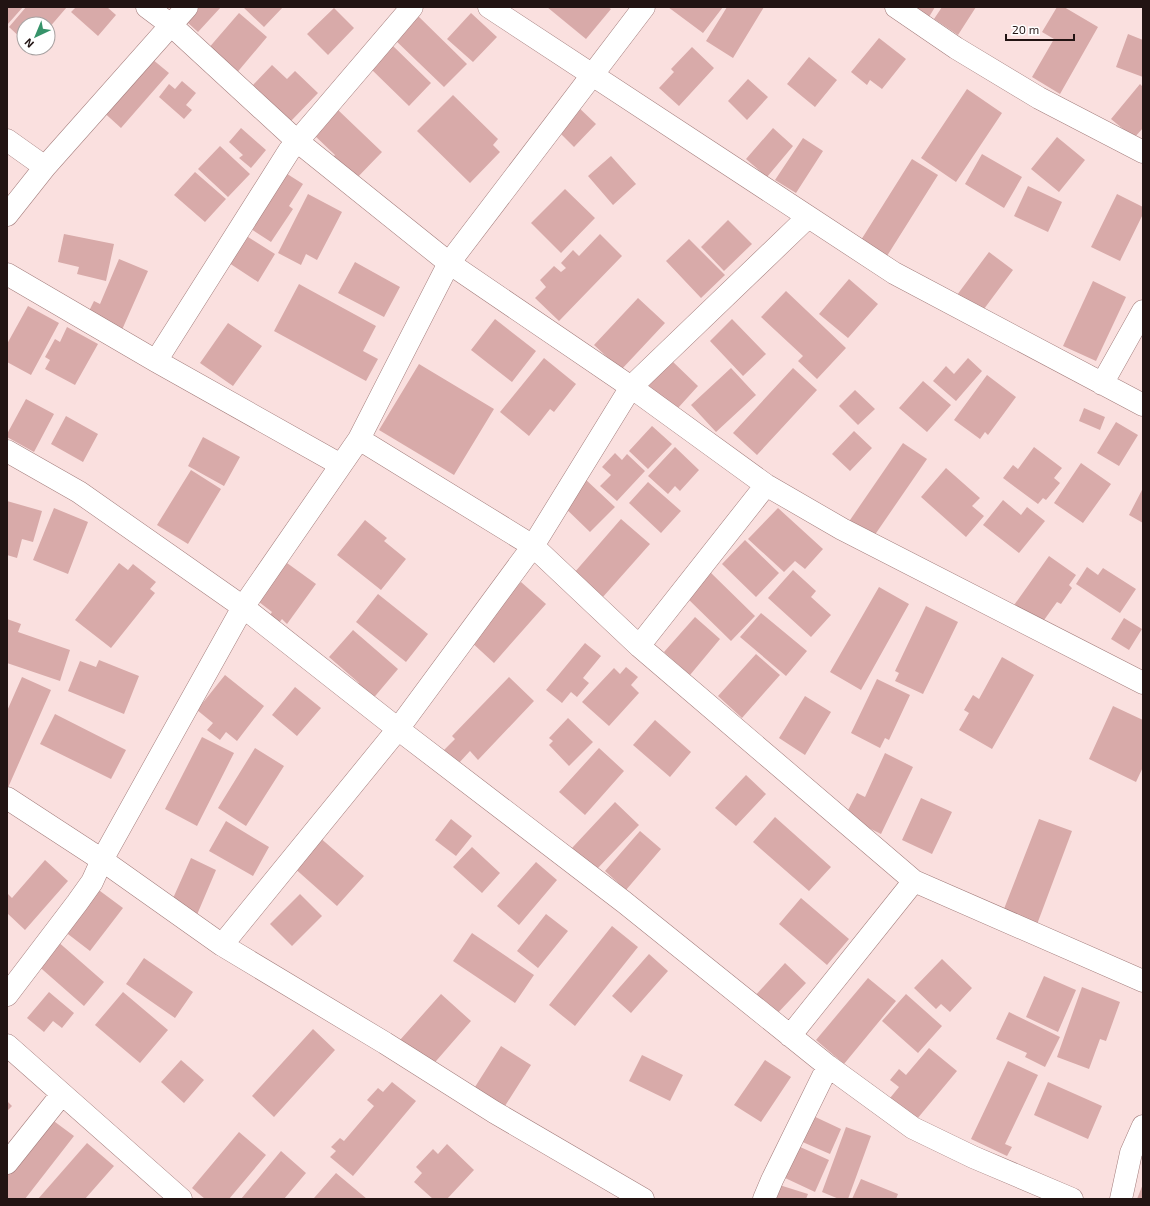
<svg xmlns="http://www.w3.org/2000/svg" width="1150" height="1206" viewBox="0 0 1150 1206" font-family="'Exo 2',sans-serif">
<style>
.building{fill:#d8aaa9}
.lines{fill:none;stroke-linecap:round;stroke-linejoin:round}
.minor-casing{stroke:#a47e7d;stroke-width:23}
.minor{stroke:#fff;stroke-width:22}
</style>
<rect width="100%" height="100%" fill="#fae0df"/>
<path class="building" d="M 7,7 L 23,7 L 7,25 Z
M 26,7 L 67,7 L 48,29 L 48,24 L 24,24 L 24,41 L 9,27 Z
M 76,7 L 107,7 L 116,15 L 98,36 L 71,12 Z
M 184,7 L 221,7 L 198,32 L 178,14 Z
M 243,7 L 283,7 L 264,27 Z
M 547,7 L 608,7 L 611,9 L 586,39 Z
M 668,7 L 723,7 L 703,33 Z
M 727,7 L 764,7 L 733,58 L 706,41 Z
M 913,7 L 935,7 L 929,17 Z
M 942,7 L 976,7 L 958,35 L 934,19 Z
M 1057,7 L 1064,7 L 1098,27 L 1060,94 L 1032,77 L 1054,39 L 1042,32 Z
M 334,8 L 354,28 L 328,55 L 307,34 Z
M 239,13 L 267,37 L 235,75 L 207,50 Z
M 415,13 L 467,64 L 444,87 L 392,37 Z
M 471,13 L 497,37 L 473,62 L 447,39 Z
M 1128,34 L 1143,40 L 1143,77 L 1116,67 Z
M 879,38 L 906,59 L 882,89 L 870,80 L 867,85 L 851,72 Z
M 392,45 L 431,83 L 409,106 L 370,68 Z
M 692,47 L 714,68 L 679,106 L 659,88 L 674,72 L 671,69 Z
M 146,54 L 169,73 L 121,128 L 99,108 Z
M 809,57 L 837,80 L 815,107 L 787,84 Z
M 272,65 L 287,79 L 295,71 L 318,93 L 291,121 L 253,85 Z
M 748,79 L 768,97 L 747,120 L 728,101 Z
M 182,81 L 196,93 L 186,105 L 192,110 L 184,119 L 159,97 L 169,84 L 175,89 Z
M 1140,84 L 1143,87 L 1143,128 L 1134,138 L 1111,119 Z
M 967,89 L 1002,113 L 956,182 L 921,158 Z
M 453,95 L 498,139 L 493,145 L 500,152 L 470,183 L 417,131 Z
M 576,105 L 596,124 L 574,147 L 554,127 Z
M 337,109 L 382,152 L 353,182 L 330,160 L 335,155 L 313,134 Z
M 241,128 L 266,150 L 251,168 L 239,158 L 243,155 L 229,142 Z
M 773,128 L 793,146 L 767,177 L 746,159 Z
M 1057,137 L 1085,160 L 1059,192 L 1031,169 Z
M 803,138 L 823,151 L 796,193 L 775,180 Z
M 220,146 L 250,174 L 228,197 L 198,169 Z
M 982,154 L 1022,177 L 1004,208 L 965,184 Z
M 611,156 L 636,184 L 613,205 L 588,176 Z
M 912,159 L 938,175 L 887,256 L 861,240 Z
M 281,170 L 303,184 L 289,206 L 293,209 L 271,242 L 245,225 Z
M 195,172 L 226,199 L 205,222 L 174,195 Z
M 1028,186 L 1062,202 L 1048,232 L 1014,216 Z
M 565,189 L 595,218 L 561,253 L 531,223 Z
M 308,194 L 342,212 L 317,260 L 306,254 L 301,265 L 278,253 Z
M 1117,194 L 1143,207 L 1143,214 L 1120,261 L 1091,247 Z
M 728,220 L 752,244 L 724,271 L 701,247 Z
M 240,232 L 275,254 L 258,282 L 223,259 Z
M 64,234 L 114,244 L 106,281 L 77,274 L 79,267 L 58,262 Z
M 600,234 L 622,256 L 559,321 L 535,298 L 546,287 L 540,280 L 554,266 L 561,272 L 566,268 L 561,263 L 573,250 L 579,256 Z
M 689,239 L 725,275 L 701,298 L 666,261 Z
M 989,252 L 1013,270 L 981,313 L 957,295 Z
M 119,259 L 148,271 L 121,332 L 86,317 L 94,301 L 100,304 Z
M 355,262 L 400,287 L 384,317 L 338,293 Z
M 849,279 L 878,304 L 848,338 L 819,314 Z
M 1093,281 L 1126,297 L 1096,361 L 1063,346 Z
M 299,284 L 376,326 L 363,351 L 378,359 L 366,381 L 274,331 Z
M 786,291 L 846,348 L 817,379 L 798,361 L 803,356 L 761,317 Z
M 638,298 L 665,323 L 621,370 L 594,345 Z
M 28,306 L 59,323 L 31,375 L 7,362 L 7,344 Z
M 495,319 L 536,351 L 512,382 L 471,350 Z
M 732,319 L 766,354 L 743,376 L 710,341 Z
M 228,323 L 262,346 L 233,386 L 200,363 Z
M 67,327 L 98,344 L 75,385 L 45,369 L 50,360 L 45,357 L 55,339 L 60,342 Z
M 544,358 L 576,384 L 554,412 L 550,409 L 529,436 L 500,412 Z
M 968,358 L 982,371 L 956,401 L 933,381 L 946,366 L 954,374 Z
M 671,360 L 698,386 L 678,408 L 672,403 L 669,406 L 648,385 Z
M 419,364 L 494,409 L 454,475 L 379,430 Z
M 731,368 L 756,395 L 716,432 L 691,405 Z
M 793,368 L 817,390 L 757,455 L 733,433 Z
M 987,375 L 1016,397 L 988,435 L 985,432 L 980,439 L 954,420 Z
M 923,381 L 951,405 L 927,432 L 899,408 Z
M 855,390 L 875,409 L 858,425 L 839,406 Z
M 26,399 L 54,414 L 34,452 L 7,437 L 7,434 Z
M 1084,408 L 1105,417 L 1100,430 L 1079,421 Z
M 66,416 L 98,434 L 83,462 L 51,444 Z
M 1116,422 L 1138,435 L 1119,466 L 1097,453 Z
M 652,426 L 672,444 L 648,469 L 629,451 Z
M 854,431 L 872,448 L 850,471 L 832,454 Z
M 203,437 L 240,457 L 224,486 L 188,466 Z
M 903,443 L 927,459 L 872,539 L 848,523 Z
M 675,447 L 699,470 L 680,491 L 675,486 L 668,494 L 648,476 Z
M 1034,447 L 1062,468 L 1054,478 L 1060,483 L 1046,500 L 1043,498 L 1038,504 L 1003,478 L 1013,465 L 1018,469 Z
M 615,453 L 622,460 L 627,454 L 645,471 L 617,501 L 600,486 L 611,475 L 602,467 Z
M 1081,463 L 1111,484 L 1083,523 L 1054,503 Z
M 946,468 L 980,498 L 972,506 L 984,516 L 966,537 L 921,497 Z
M 191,470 L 221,489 L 188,544 L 157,525 Z
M 584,478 L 615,507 L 590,532 L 560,503 Z
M 648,482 L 681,511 L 661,533 L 629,503 Z
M 1143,488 L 1143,523 L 1129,515 Z
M 1003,500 L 1021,515 L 1027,507 L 1045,521 L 1019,553 L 983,525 Z
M 7,501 L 42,511 L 33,542 L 22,539 L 17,558 L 7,555 Z
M 54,508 L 88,522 L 68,574 L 33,560 Z
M 778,508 L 823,549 L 805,569 L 795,561 L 784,572 L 748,539 Z
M 621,519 L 650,544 L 602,598 L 574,573 Z
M 365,520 L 387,538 L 384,541 L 406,559 L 381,590 L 337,555 Z
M 745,540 L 779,573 L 756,597 L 722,564 Z
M 1049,556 L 1076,575 L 1069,585 L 1072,588 L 1061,604 L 1057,602 L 1039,627 L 1012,608 Z
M 119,563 L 128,570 L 133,564 L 156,582 L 150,589 L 155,593 L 111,648 L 75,620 Z
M 287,563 L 316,584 L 287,624 L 282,619 L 278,624 L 268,618 L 272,612 L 259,602 Z
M 1087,567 L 1098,575 L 1103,568 L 1136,589 L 1120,613 L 1076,584 Z
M 793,570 L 816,591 L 811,597 L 831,615 L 811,637 L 768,598 Z
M 709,571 L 755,616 L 731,641 L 685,596 Z
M 521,582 L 546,604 L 494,663 L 469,640 Z
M 879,587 L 909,604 L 861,690 L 830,672 Z
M 378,594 L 428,634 L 406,662 L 356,622 Z
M 926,606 L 958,622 L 923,694 L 895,681 L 899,673 L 895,671 Z
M 761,613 L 807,651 L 786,676 L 740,637 Z
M 695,617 L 720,639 L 690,675 L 664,652 Z
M 1124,618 L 1142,629 L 1129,650 L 1111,639 Z
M 7,619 L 21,624 L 18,632 L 70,650 L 60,681 L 7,663 Z
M 353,630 L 398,669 L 371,701 L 355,687 L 359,683 L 329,657 Z
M 585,643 L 601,656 L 583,678 L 589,683 L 577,697 L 571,692 L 562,703 L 546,690 Z
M 756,654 L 780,675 L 742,718 L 718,696 Z
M 1002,657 L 1034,675 L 992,749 L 959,730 L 969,713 L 964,710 L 973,695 L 979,699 Z
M 99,660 L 139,676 L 124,714 L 68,691 L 80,661 L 96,667 Z
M 626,667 L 638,677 L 631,685 L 639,693 L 609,726 L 582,702 L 614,668 L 620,674 Z
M 225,675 L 264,706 L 237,741 L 226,732 L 220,740 L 207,730 L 213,723 L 197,710 Z
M 22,677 L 51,690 L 7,790 L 7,711 Z
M 509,677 L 534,701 L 478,760 L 470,751 L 458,764 L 443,751 L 455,739 L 452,736 Z
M 877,679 L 910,695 L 889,740 L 885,738 L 880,748 L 851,733 Z
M 295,687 L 321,708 L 297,736 L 272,715 Z
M 805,696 L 831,712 L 805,755 L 779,738 Z
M 1113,706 L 1143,720 L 1143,767 L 1136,782 L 1089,759 Z
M 55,714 L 126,750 L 111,779 L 40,744 Z
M 568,718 L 593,742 L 569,766 L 549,745 L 553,741 L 549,738 Z
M 655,720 L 691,752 L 670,777 L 633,745 Z
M 202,737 L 234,753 L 197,826 L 165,809 Z
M 255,748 L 284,766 L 246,826 L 218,808 Z
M 599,748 L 624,771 L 585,815 L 559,792 Z
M 885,753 L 913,767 L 881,834 L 845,816 L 857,793 L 865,797 Z
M 746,775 L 766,794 L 736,826 L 715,808 Z
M 921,798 L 952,812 L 932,854 L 902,840 Z
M 615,802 L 639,825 L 596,870 L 572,848 Z
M 775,817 L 831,867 L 809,891 L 753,842 Z
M 451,819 L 472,836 L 456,856 L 435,840 Z
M 1039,819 L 1072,831 L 1036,927 L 1002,914 Z
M 226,821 L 269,847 L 253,876 L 209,851 Z
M 640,831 L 661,849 L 626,890 L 605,871 Z
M 318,836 L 364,876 L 337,906 L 292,866 Z
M 472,847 L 500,873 L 482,893 L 453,867 Z
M 191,858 L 216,870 L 196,917 L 170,905 Z
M 45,860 L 68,881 L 25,930 L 7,913 L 7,893 L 12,898 Z
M 536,862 L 557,880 L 519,925 L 497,906 Z
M 96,888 L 123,908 L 90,951 L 64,931 Z
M 300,894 L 322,916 L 292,946 L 270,924 Z
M 801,898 L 849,939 L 827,965 L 779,924 Z
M 546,914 L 568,931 L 538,968 L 517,951 Z
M 612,926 L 638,947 L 575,1026 L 549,1005 Z
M 472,933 L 534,975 L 515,1003 L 453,961 Z
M 56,940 L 104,982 L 84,1006 L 35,963 Z
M 649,954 L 668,971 L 631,1013 L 612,996 Z
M 144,958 L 193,992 L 175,1018 L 126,984 Z
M 942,959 L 972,988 L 950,1012 L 941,1004 L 936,1009 L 914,988 Z
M 785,963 L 806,983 L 774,1017 L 753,998 Z
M 1044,976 L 1076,990 L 1058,1032 L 1026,1017 Z
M 868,978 L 896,1001 L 844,1064 L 816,1040 Z
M 1082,987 L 1120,1002 L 1106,1041 L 1100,1039 L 1089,1069 L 1057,1057 Z
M 49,992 L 74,1013 L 62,1028 L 53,1021 L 44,1032 L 27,1018 Z
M 123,992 L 168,1030 L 140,1063 L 95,1025 Z
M 441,994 L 471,1021 L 423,1076 L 392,1049 Z
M 906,994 L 942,1026 L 918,1053 L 882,1021 Z
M 1009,1012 L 1060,1037 L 1045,1067 L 1025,1057 L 1027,1053 L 996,1039 Z
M 313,1029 L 335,1050 L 274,1117 L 252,1096 Z
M 501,1046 L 531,1065 L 498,1117 L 468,1098 Z
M 929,1048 L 957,1071 L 912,1125 L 886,1103 L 899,1087 L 890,1080 L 899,1069 L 906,1075 Z
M 642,1055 L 683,1075 L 670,1101 L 629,1081 Z
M 181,1060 L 204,1080 L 184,1103 L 161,1082 Z
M 765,1060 L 791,1077 L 761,1122 L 734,1105 Z
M 1008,1061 L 1038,1075 L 1005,1144 L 1012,1147 L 1007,1156 L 971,1139 Z
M 392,1082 L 416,1101 L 353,1176 L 330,1157 L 336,1151 L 331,1147 L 340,1138 L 344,1141 L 374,1106 L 367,1100 L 378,1088 L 383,1092 Z
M 1048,1082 L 1102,1106 L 1088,1139 L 1034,1115 Z
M 7,1101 L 12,1106 L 7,1111 Z
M 809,1114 L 841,1129 L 830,1154 L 798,1140 Z
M 51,1119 L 74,1136 L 25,1199 L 9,1199 L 7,1198 L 7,1175 Z
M 846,1127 L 871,1136 L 848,1199 L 839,1199 L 822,1192 Z
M 239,1132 L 266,1155 L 229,1199 L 205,1199 L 192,1188 Z
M 87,1143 L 114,1166 L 85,1199 L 38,1199 Z
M 447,1144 L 474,1170 L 447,1199 L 433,1199 L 414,1182 L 422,1173 L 416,1167 L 433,1149 L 438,1154 Z
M 798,1146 L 829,1160 L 815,1192 L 783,1177 Z
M 281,1151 L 306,1173 L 284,1199 L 241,1199 Z
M 336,1173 L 367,1199 L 314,1198 Z
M 861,1179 L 898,1194 L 896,1199 L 852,1199 Z
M 773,1183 L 808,1194 L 806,1199 L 768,1199 Z
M 1143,1184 L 1143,1199 L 1137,1199 Z"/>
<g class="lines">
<defs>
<path id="minor" d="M 147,7 L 171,25 L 297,141 L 449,263 L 631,387 L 766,485 L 842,529 L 1143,683
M 489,7 L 894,273 L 1143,405
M 896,7 L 956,48 L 1039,98 L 1143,152
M 7,140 L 45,167
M 7,215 L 45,167 L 187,7
M 7,274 L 156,361 L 341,465
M 156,361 L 289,151 L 412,7
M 1102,384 L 1143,311
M 359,439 L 533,546 L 639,646 L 914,881 L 1143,981
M 7,451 L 79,492 L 243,607 L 398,729 L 624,902 L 828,1066 L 913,1128 L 973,1157 L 1072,1199
M 639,646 L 766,485
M 7,798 L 102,860 L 222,945 L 385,1043 L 494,1112 L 643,1199
M 222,945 L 398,729 L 533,546 L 631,387 L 808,217
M 7,995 L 77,903 L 92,882 L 102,860 L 243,607 L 359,439 L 449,263 L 644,7
M 790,1036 L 914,881
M 7,1045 L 181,1199
M 7,1163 L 62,1094
M 764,1199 L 772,1180 L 828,1066
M 1121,1199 L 1131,1153 L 1143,1126"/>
</defs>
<use href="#minor" class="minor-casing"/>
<use href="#minor" class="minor"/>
</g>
<rect width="1150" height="1206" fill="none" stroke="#221413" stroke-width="16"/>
<g transform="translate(36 36) rotate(224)"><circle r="19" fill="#ffffff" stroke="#a7a1a1"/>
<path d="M0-3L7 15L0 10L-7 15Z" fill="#36936a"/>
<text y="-6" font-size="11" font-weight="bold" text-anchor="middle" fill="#221413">N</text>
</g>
<path d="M1006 34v6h68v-6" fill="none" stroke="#221413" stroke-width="2"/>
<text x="1012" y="34" font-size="12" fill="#221413" stroke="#ffffff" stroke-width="3" paint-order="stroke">20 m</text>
</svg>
